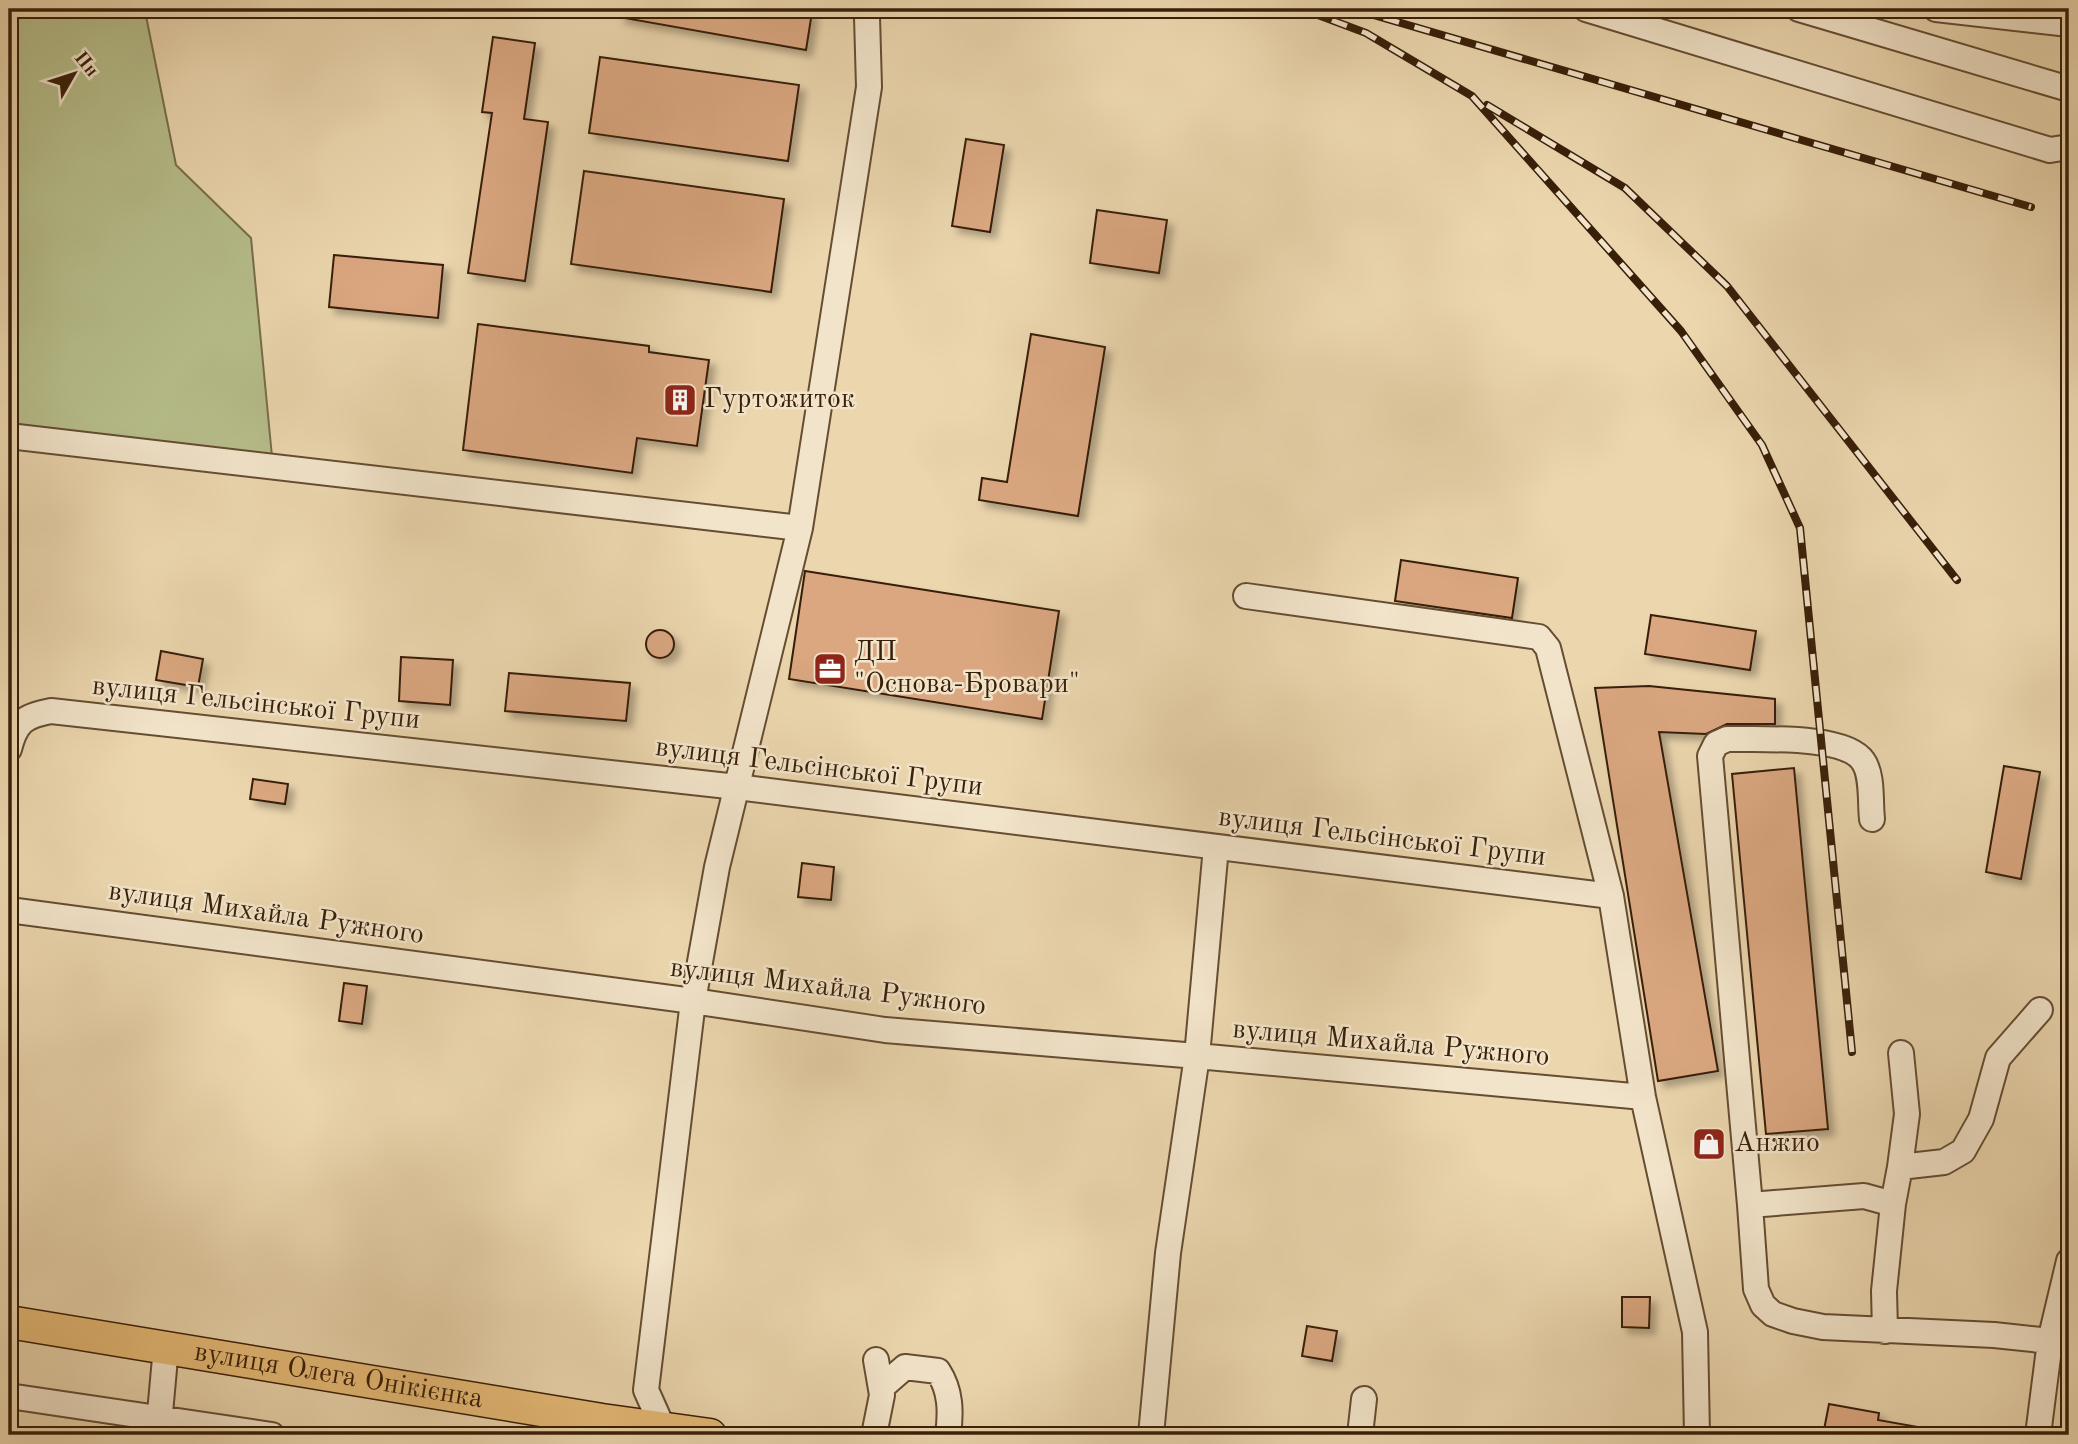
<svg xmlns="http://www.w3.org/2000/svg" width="2078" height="1444" viewBox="0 0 2078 1444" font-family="'Old Standard TT',serif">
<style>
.green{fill:#b6be8b;stroke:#776e4a;stroke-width:2}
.building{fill:#daa780;stroke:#381f08;stroke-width:2;filter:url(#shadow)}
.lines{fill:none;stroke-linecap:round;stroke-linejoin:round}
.minor-casing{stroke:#654d32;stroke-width:28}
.major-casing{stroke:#381f08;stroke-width:35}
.minor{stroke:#f2e4ca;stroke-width:24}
.major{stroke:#e6bb77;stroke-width:32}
.rail-casing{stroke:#381f08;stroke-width:8}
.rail{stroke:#f2e4ca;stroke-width:5;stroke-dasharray:16;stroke-linecap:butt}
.labels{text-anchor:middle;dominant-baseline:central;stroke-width:5;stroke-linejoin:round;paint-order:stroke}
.poi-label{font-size:28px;fill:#381f08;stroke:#f2e4ca;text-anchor:start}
.street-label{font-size:28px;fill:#381f08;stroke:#f2e4ca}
</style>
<defs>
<filter id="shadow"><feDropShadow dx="6" dy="6" stdDeviation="3.5" flood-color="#0004"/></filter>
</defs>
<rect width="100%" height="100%" fill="#ebd6ae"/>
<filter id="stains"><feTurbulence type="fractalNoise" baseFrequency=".00286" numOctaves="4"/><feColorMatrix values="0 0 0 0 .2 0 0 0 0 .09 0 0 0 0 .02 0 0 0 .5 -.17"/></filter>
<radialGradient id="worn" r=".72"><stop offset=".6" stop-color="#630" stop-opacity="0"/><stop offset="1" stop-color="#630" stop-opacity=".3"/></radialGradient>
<path class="green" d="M 9,9 L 93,9 L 146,16 L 176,165 L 251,238 L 273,467 L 9,436 Z"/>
<path class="building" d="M 620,9 L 795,9 L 812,12 L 806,50 L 619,17 Z
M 493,37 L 535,43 L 524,119 L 548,122 L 525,281 L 468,273 L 492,113 L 482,112 Z
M 600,57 L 799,85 L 788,161 L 589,133 Z
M 966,139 L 1004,145 L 990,232 L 952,226 Z
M 584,171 L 784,199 L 771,292 L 571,264 Z
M 1097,210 L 1167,220 L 1159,273 L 1090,263 Z
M 334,255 L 443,265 L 438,318 L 329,307 Z
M 478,324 L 649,346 L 649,352 L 709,360 L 697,446 L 637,438 L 632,473 L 463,450 Z
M 1031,334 L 1105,347 L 1078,516 L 979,500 L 982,478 L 1007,482 Z
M 1401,560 L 1518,578 L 1512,618 L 1395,601 Z
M 805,571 L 1059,611 L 1042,719 L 789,679 Z
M 1651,615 L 1756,631 L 1750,670 L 1645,654 Z
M646 644a14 14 0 1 1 28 0a14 14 0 1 1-28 0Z
M 161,651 L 203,659 L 198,687 L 156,680 Z
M 401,657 L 453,660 L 450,705 L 399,701 Z
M 509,673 L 630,683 L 626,721 L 505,711 Z
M 1649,686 L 1775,699 L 1775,724 L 1727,724 L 1706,734 L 1659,732 L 1718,1071 L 1658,1081 L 1595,688 Z
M 2004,766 L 2040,772 L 2021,879 L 1986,872 Z
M 1794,768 L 1828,1129 L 1766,1134 L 1732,774 Z
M 253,779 L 288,784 L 285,804 L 250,799 Z
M 802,863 L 834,867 L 831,900 L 798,897 Z
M 344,983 L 367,986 L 362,1024 L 339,1021 Z
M 1622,1297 L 1650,1297 L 1649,1328 L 1622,1327 Z
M 1307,1326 L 1337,1331 L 1332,1361 L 1302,1356 Z
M 1829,1404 L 1879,1413 L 1878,1420 L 1918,1427 L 1918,1435 L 1823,1435 Z"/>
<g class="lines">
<defs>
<path id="minor" d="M 1586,9 L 2050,150 L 2069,147
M 1799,9 L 1843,22 L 1848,9
M 1936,9 L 2069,24
M 1843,22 L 2069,89
M 9,436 L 800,528
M 1246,596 L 1539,637 L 1548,648 L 1611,896 L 1643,1097 L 1695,1332 L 1697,1435
M 9,749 C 16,722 24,716 51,711 L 737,787 L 1611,896
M 1872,819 C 1870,802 1873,775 1863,761 C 1845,734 1757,740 1727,739 L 1716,744 L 1710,756 L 1750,1205 L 1756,1289 L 1763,1305 L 1773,1314 L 1793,1321 L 1823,1327 L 1994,1335 L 2050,1341
M 9,910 L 693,1001 L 885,1030 L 1197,1056 L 1643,1097
M 1900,1167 L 1944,1162 L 1963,1151 L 1981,1119 L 1998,1058 L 2040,1010
M 1750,1205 L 1864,1196 L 1893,1204
M 1885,1331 L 1884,1291 L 1893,1204 L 1900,1167 L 1907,1114 L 1901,1053
M 881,1388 L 905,1367 L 938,1371 C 951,1391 951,1412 948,1435
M 9,1396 L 272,1435
M 158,1435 L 166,1347
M 666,1435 L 646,1390 L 693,1001 L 717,867 L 800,528 L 869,87 L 867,17 L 864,9
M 874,1435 L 882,1395 L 876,1360
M 1151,1435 L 1168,1253 L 1197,1056 L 1216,847
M 1360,1435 L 1364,1399
M 2038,1435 L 2050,1341 L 2069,1261"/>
<g id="major">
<path id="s1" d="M 9,1322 L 602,1420 L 710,1435"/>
</g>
</defs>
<use href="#minor" class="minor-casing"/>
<use href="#major" class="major-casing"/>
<use href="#minor" class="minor"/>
<use href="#major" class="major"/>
<defs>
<path id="rail" d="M 1302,9 L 1366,33 L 1472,96 L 1681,331 L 1762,445 L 1800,528 L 1852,1052
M 1353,9 L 2031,207
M 1487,105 L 1625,188 L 1727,286 L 1957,580"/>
</defs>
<use href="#rail" class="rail-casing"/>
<use href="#rail" class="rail"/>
</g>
<defs>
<symbol id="building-square" viewBox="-11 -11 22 22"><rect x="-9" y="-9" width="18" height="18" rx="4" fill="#8f2418" stroke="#f2e4ca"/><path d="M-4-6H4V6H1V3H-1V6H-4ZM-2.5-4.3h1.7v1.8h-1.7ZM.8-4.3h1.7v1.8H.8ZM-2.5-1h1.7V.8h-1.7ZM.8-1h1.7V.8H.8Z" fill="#fff"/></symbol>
<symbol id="office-square" viewBox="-11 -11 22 22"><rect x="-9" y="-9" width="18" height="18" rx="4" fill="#8f2418" stroke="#f2e4ca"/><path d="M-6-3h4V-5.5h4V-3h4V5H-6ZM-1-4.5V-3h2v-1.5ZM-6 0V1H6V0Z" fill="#fff"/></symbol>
<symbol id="shop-square" viewBox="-11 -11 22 22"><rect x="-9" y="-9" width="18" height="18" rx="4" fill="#8f2418" stroke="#f2e4ca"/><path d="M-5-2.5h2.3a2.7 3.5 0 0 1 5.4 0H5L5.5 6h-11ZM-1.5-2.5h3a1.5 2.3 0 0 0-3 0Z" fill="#fff"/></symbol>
</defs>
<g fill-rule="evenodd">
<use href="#building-square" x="661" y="381" width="38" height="38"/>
<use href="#office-square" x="811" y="650" width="38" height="38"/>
<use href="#shop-square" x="1690" y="1125" width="38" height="38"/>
</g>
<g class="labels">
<g class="poi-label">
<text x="704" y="400">Гуртожиток</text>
<text x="854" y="653">ДП<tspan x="854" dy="32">"Основа-Бровари"</tspan></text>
<text x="1734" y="1144">Анжио</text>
</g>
<g class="street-label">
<text transform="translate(256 704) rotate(6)">вулиця Гельсінської Групи</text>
<text transform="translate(819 768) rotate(7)">вулиця Гельсінської Групи</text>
<text transform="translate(1382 838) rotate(7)">вулиця Гельсінської Групи</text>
<text transform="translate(266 914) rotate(8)">вулиця Михайла Ружного</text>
<text transform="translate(828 988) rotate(7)">вулиця Михайла Ружного</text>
<text transform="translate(1391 1044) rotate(5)">вулиця Михайла Ружного</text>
<text stroke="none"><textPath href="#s1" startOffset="334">вулиця Олега Онікієнка</textPath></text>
</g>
</g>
<rect width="2078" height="1444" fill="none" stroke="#ebd6ae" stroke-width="35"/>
<rect x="10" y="10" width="2057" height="1423" fill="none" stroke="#381f08" stroke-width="3.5"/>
<rect x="18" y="18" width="2043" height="1409" fill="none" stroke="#381f08" stroke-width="2"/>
<g transform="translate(74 74) rotate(51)" stroke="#f2e4ca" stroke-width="5" paint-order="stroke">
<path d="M0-5L12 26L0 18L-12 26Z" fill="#381f08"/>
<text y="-10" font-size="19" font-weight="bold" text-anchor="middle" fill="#381f08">Пн</text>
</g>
<rect width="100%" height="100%" filter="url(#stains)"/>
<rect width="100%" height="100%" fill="url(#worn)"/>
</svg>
